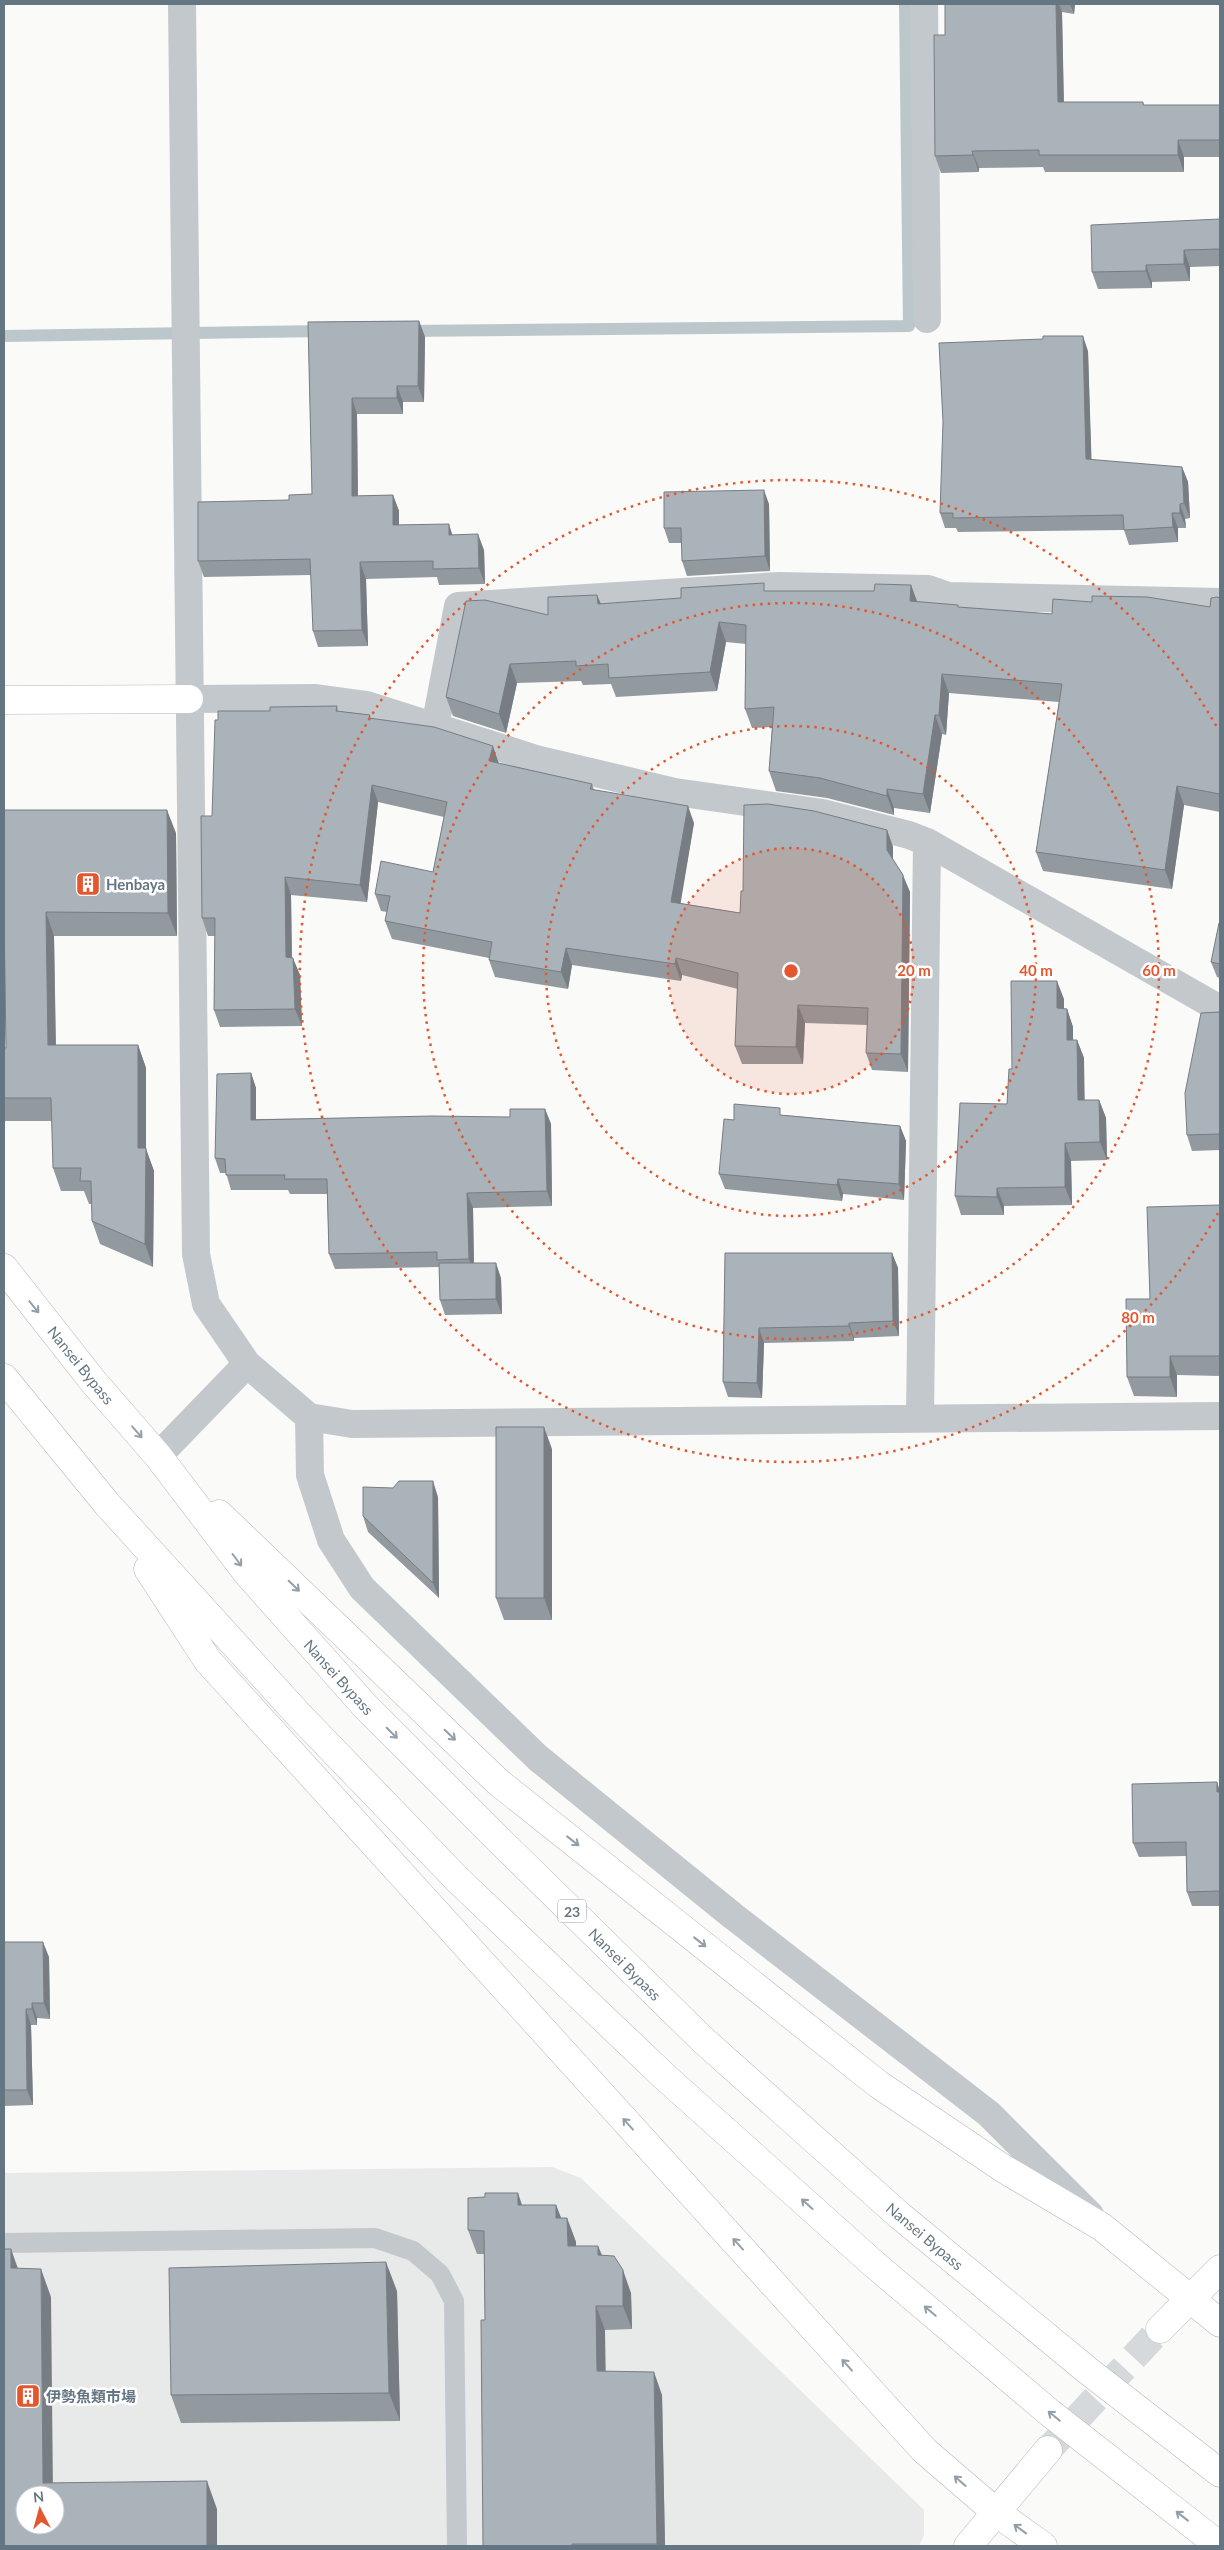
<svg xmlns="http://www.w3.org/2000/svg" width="1224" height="2550" viewBox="0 0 1224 2550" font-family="Lato,'Noto Sans JP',sans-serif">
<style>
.built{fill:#e8e9e9;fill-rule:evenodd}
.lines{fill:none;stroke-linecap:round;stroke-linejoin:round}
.stream{stroke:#bbc7cb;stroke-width:12}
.secondary-tunnel{stroke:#d5d9db;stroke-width:28;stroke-dasharray:28 14;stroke-linecap:butt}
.secondary-casing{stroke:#b3babf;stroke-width:29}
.highway-casing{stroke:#b4b9bd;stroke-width:29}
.lane{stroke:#c3c8cc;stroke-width:20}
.street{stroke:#c3c8cc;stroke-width:28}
.secondary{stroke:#fff;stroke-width:28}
.highway{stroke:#fff;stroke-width:28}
.wall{fill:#929a9f}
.shaded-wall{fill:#777d82}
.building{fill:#aab3b9;stroke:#777d82;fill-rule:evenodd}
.oneway{stroke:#939fa8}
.ring{fill:none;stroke:#e4572e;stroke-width:2.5;stroke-dasharray:2.5 5}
.labels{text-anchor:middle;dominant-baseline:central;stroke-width:5;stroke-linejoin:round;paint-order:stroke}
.shield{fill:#fff;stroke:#939fa8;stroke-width:1}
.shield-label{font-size:14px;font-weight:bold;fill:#657683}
.poi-label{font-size:15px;font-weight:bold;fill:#657683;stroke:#fff;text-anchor:start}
.street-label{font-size:15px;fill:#657683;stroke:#fff}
.centre{fill:#e4572e;stroke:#fff;stroke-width:2.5}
.ring-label{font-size:15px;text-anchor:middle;font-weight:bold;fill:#e4572e;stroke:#fff;stroke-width:5;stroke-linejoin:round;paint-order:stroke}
</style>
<rect width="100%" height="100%" fill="#fafaf8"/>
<path class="built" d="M 552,2167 L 581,2178 L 924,2510 L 924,2535 L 919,2546 L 4,2546 L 4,2173 ZM 25,2495 L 55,2495 L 55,2525 L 25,2525 Z"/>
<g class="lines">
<path class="stream" d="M 405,331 L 909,326 L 905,4
M 4,336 L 325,331"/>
<path class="secondary-tunnel" d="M 1048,2450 L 1160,2329"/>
<defs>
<path id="secondary" d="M 4,700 L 189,699
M 1160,2329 L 1220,2269
M 968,2546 L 1048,2450"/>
<path id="highway" d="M 4,1268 L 92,1380 L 158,1456 L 247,1573 L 365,1706 L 502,1843 L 703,2040 L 899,2215 L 1087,2370 L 1220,2473
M 4,1378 L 107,1504 L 297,1713 L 458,1880 L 665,2077 L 875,2265 L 1050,2413 L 1220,2546
M 219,1514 L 498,1782 L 878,2084 L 1004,2169 L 1102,2227 L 1220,2323
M 148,1569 L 208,1661 L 925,2451 L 997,2513 L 1043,2546"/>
</defs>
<use href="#secondary" class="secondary-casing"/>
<use href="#highway" class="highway-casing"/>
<path class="lane" d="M 4,2243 L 375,2238 L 413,2251 L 440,2274 L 454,2301 L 457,2546"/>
<path class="street" d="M 182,4 L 196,1254 L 206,1304 L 247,1364 L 309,1417 L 352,1424 L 1220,1416
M 924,4 L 927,319
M 189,699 L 316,698 L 367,705 L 536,759 L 675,792 L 823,813 L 909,835 L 927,842 L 1220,1009
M 435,727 L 458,606 L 779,586 L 928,589 L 948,596 L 1220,602
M 309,1417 L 310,1475 L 331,1540 L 362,1588 L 538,1758 L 733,1916 L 989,2114 L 1090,2215
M 920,1418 L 927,842
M 158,1456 L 247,1364"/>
<use href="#secondary" class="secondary"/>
<use href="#highway" class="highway"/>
</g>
<path class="wall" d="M 945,4 L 1075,4 L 1074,14 L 1062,12 L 1064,102 L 1143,102 L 1144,105 L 1220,105 L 1220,157 L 1184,157 L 1184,172 L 1045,172 L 1043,167 L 979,168 L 979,172 L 941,173 L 935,156 L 945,35 Z
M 1220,219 L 1220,266 L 1190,267 L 1190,281 L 1152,282 L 1152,288 L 1098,289 L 1092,272 Z
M 419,321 L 425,337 L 424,402 L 403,402 L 403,414 L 357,414 L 358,496 L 393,495 L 399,511 L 399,525 L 452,535 L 484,550 L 485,584 L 439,585 L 437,577 L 366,579 L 368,646 L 318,647 L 313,631 L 311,575 L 204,577 L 198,561 L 289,500 L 312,494 L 308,322 Z
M 1088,351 L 1091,460 L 1182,467 L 1188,482 L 1190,518 L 1185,519 L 1186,528 L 1178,528 L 1178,542 L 1129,545 L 1124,530 L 958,532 L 956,528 L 945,528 L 940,513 Z
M 769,504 L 770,571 L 687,576 L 682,561 L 682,543 L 669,543 L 664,528 Z
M 911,585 L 917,602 L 959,607 L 1052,614 L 1092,602 L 1210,607 L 1220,598 L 1220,812 L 1184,805 L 1172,889 L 1043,871 L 1036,852 L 1059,702 L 949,693 L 946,735 L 942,734 L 930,813 L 894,808 L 894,815 L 827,798 L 776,791 L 769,771 L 772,727 L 752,728 L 745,709 L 746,644 L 726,642 L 717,691 L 616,697 L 611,684 L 583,685 L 581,681 L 517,683 L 506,733 L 453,716 L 446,697 L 548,615 L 597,595 L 601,604 L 681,598 L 766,591 L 874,591 Z
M 337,706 L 338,711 L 370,715 L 371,719 L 499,763 L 592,784 L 594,790 L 694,823 L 680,903 L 740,913 L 743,891 L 887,830 L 893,847 L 893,860 L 910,892 L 908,1072 L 872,1070 L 866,1053 L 867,1025 L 805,1023 L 803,1064 L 742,1064 L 735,1046 L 738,989 L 682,975 L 681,981 L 572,965 L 568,989 L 495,977 L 489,960 L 489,958 L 392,939 L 385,921 L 387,912 L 381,911 L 375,894 L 433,872 L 444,817 L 378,802 L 367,902 L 291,895 L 292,958 L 300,975 L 302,1026 L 220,1027 L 214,1010 L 215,936 L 208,936 L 202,918 L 212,816 L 218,720 L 270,711 Z
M 4,810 L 176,833 L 177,936 L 54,936 L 56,1045 L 138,1045 L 146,1068 L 146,1149 L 154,1171 L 153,1267 L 100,1244 L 92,1221 L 92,1204 L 89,1204 L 84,1191 L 61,1191 L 53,1168 L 52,1121 L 4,1121 L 4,1048 L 6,1048 L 4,936 Z
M 1220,923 L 1220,978 L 1217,977 L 1211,962 Z
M 1064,999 L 1064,1009 L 1067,1009 L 1073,1027 L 1073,1040 L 1077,1040 L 1084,1058 L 1084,1100 L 1099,1100 L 1106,1118 L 1107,1160 L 1071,1161 L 1072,1205 L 1004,1206 L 1004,1215 L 961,1215 L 955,1196 L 1007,1104 L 1012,1069 Z
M 1220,1012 L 1220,1150 L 1192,1151 L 1187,1135 Z
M 251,1073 L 256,1088 L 256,1119 L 510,1117 L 545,1109 L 551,1124 L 552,1206 L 473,1208 L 474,1263 L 501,1278 L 502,1314 L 445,1315 L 440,1300 L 439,1267 L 335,1269 L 329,1254 L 327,1194 L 290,1194 L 288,1190 L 231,1190 L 226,1173 L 220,1173 L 215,1158 Z
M 783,1115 L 900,1126 L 906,1141 L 904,1200 L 843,1194 L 842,1201 L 725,1189 L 719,1174 L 734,1120 Z
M 1220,1205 L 1220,1376 L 1177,1375 L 1177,1397 L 1134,1396 L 1127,1377 L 1150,1299 Z
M 725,1253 L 892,1253 L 898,1268 L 899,1336 L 854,1338 L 854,1341 L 764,1343 L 762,1398 L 728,1397 L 723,1382 Z
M 552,1449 L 552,1620 L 504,1620 L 496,1598 Z
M 438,1497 L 439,1598 L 368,1532 L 363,1516 Z
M 1220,1791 L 1220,1906 L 1192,1906 L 1187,1892 L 1186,1856 L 1139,1857 L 1133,1843 Z
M 4,1942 L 49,1957 L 50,2019 L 37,2018 L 37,2025 L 31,2025 L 33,2105 L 4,2106 Z
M 522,2205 L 556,2205 L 561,2218 L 567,2218 L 576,2242 L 576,2246 L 598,2246 L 602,2255 L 631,2293 L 632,2329 L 605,2330 L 605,2371 L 662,2395 L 665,2546 L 483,2546 L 485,2320 L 484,2254 L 477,2254 L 468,2230 Z
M 397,2291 L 400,2421 L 181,2423 L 171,2395 Z"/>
<path class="shaded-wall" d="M 1056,4 L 1059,4 L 1062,12 L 1064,119 L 1058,102 Z
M 1070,4 L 1075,4 L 1074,14 Z
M 1178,140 L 1184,157 L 1184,172 L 1178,155 Z
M 972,151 L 979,168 L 979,172 L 973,155 Z
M 1184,250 L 1190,267 L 1190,281 L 1184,264 Z
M 1146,265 L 1152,282 L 1152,288 L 1146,271 Z
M 419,321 L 425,337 L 424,402 L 418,386 Z
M 1083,336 L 1088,351 L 1092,474 L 1086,459 Z
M 397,386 L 403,402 L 403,414 L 397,398 Z
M 352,398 L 357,414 L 358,512 L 352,496 Z
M 1182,467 L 1188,482 L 1190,518 L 1184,503 Z
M 764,490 L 769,504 L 770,571 L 765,556 Z
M 393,495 L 399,511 L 399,541 L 393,525 Z
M 1180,504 L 1185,519 L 1186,528 L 1180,513 Z
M 1172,513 L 1178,528 L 1178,542 L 1173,527 Z
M 449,524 L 454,540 L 449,535 Z
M 478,534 L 484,550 L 485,584 L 479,568 Z
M 360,562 L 366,579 L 368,646 L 362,630 Z
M 911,585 L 918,604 L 910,601 Z
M 597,595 L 605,614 L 598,604 Z
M 719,622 L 726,642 L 717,691 L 710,672 Z
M 510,664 L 517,683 L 506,733 L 499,714 Z
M 942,674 L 949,693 L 946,735 L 939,715 Z
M 935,715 L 942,734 L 930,813 L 923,794 Z
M 493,746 L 499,764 L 489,761 Z
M 372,785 L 378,802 L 367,902 L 360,885 Z
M 1177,786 L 1184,805 L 1172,889 L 1165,870 Z
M 887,789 L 894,808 L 894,815 L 887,796 Z
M 688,806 L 694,823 L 678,919 L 671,902 Z
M 167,810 L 176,833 L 177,936 L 168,913 Z
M 887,830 L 893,847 L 893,868 L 887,850 Z
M 903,875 L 910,892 L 908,1072 L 901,1054 Z
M 285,877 L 291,895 L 292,974 L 286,957 Z
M 46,912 L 54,936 L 56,1068 L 48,1045 Z
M 566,948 L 572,965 L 568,989 L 561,972 Z
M 293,958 L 300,975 L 302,1026 L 295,1009 Z
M 676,958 L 682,975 L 681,981 L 675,964 Z
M 1057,981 L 1064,999 L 1064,1027 L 1057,1008 Z
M 798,1005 L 805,1023 L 803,1064 L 796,1047 Z
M 1067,1009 L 1073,1027 L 1073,1058 L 1067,1040 Z
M 1077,1040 L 1084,1058 L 1085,1119 L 1078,1100 Z
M 138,1045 L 146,1068 L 146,1149 L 154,1171 L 153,1267 L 145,1244 L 138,1148 Z
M 251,1073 L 256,1088 L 256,1135 L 251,1120 Z
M 1099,1100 L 1106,1118 L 1107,1160 L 1100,1142 Z
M 545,1109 L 551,1124 L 552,1206 L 547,1191 Z
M 900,1126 L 906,1141 L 904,1200 L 899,1184 Z
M 1065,1143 L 1071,1161 L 1072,1205 L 1065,1187 Z
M 838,1179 L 843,1194 L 842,1201 L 837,1185 Z
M 997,1188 L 1004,1206 L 1004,1215 L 997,1197 Z
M 467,1193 L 473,1208 L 474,1274 L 469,1259 Z
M 892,1253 L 898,1268 L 899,1336 L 893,1321 Z
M 496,1263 L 501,1278 L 502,1314 L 496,1299 Z
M 849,1323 L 854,1338 L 854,1341 L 849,1326 Z
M 759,1328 L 764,1343 L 762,1398 L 757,1383 Z
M 1170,1356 L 1177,1375 L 1177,1397 L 1170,1377 Z
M 544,1427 L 552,1449 L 552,1620 L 544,1598 Z
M 433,1481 L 438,1497 L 439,1598 L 433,1583 Z
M 1217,1782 L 1220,1791 L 1220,1800 L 1217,1792 Z
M 43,1942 L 49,1957 L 50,2019 L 44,2003 Z
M 32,2003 L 37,2018 L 37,2025 L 32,2009 Z
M 26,2009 L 31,2025 L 33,2105 L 27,2090 Z
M 518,2193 L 526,2217 L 518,2205 Z
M 556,2205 L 565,2228 L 556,2218 Z
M 567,2218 L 576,2242 L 576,2270 L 568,2246 Z
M 598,2246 L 607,2269 L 598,2255 Z
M 11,2249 L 21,2277 L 11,2268 Z
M 386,2262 L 397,2291 L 400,2421 L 389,2393 Z
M 41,2269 L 51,2297 L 53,2495 L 43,2483 Z
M 623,2270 L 631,2293 L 632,2329 L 623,2306 Z
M 596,2306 L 605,2330 L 606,2394 L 597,2371 Z
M 654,2372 L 662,2395 L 665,2546 L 658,2546 L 657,2544 Z
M 207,2481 L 217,2509 L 217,2546 L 207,2546 Z"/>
<path class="building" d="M 945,4 L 1056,4 L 1058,102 L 1143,102 L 1143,105 L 1220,105 L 1220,140 L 1178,140 L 1178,155 L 1039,155 L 1039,150 L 972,151 L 973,155 L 935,156 L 934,35 L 945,35 Z
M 1220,219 L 1220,249 L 1184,250 L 1184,264 L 1146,265 L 1146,271 L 1092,272 L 1091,225 Z
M 419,321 L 418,386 L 397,386 L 397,398 L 352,398 L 352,496 L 393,495 L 393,525 L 449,524 L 449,535 L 478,534 L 479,568 L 433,569 L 433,561 L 360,562 L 362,630 L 313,631 L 310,559 L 198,561 L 198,502 L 289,500 L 289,495 L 312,494 L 308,322 Z
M 1043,336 L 1083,336 L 1086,459 L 1182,467 L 1184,503 L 1180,504 L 1180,513 L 1172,513 L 1173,527 L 1124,530 L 1123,515 L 953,518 L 953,513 L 940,513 L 943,422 L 939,343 L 1043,339 Z
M 764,490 L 765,556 L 682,561 L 681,528 L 664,528 L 664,492 Z
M 764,583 L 764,591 L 874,591 L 875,584 L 911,585 L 910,601 L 958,605 L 958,607 L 1052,614 L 1053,599 L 1092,602 L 1092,596 L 1147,597 L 1210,607 L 1211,598 L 1217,597 L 1220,598 L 1220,794 L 1177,786 L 1165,870 L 1036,852 L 1062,684 L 942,674 L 939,715 L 935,715 L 923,794 L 887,789 L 887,796 L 820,778 L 769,771 L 774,707 L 745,709 L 746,625 L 719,622 L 710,672 L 609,678 L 608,664 L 576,666 L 576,661 L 510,664 L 499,714 L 446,697 L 466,601 L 485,600 L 548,615 L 548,597 L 597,595 L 598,604 L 681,598 L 681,588 Z
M 337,706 L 336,711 L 370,715 L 369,718 L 434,727 L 493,746 L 489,761 L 592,784 L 590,789 L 688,806 L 671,902 L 740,913 L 741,891 L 743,891 L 744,805 L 768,804 L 814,811 L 887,830 L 887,850 L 903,875 L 901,1054 L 866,1053 L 868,1008 L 798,1005 L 796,1047 L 735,1046 L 738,973 L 676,958 L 675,964 L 566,948 L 561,972 L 489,960 L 492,942 L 385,921 L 390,896 L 375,894 L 381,861 L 433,872 L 447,802 L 372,785 L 360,885 L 285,877 L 286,957 L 293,958 L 295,1009 L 214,1010 L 215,918 L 202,918 L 201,816 L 212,816 L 215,720 L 218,720 L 218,711 L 270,711 L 270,707 Z
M 4,810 L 167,810 L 168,913 L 46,912 L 48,1045 L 138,1045 L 138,1148 L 146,1148 L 145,1244 L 92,1221 L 91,1181 L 80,1181 L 81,1168 L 53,1168 L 51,1098 L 4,1098 L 4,1048 L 6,1048 L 4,912 Z
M 1219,923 L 1220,923 L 1220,964 L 1211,962 Z
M 1011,981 L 1057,981 L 1057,1008 L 1067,1009 L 1067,1040 L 1077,1040 L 1078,1100 L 1099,1100 L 1100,1142 L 1065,1143 L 1065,1187 L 997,1188 L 997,1197 L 955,1196 L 960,1103 L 1007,1104 L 1009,1069 L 1012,1069 Z
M 1220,1012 L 1220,1134 L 1187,1135 L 1185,1093 L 1201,1013 Z
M 251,1073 L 251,1120 L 431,1116 L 510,1117 L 510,1109 L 545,1109 L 547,1191 L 467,1193 L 469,1259 L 437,1260 L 437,1252 L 329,1254 L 327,1179 L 284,1179 L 285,1175 L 226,1175 L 225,1159 L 215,1158 L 217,1074 Z
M 734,1104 L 780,1108 L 780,1115 L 900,1126 L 899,1184 L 838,1179 L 837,1185 L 719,1174 L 724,1119 L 734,1120 Z
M 1220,1205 L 1220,1356 L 1170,1356 L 1170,1377 L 1127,1377 L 1126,1299 L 1150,1299 L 1147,1207 Z
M 725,1253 L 892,1253 L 893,1321 L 849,1323 L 849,1326 L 759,1328 L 757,1383 L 723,1382 Z
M 439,1263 L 496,1263 L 496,1299 L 440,1300 Z
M 496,1427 L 544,1427 L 544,1598 L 496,1598 Z
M 399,1481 L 433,1481 L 433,1583 L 363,1516 L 363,1487 L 393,1488 Z
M 1217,1782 L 1217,1792 L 1220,1792 L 1220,1891 L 1187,1892 L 1186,1842 L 1133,1843 L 1132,1784 Z
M 4,1942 L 43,1942 L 44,2003 L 32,2003 L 32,2009 L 26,2009 L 27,2090 L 4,2090 Z
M 485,2193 L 518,2193 L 518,2205 L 556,2205 L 556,2218 L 567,2218 L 568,2246 L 598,2246 L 598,2255 L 614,2256 L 623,2270 L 623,2306 L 596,2306 L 597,2371 L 654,2372 L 657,2544 L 572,2544 L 572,2546 L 483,2546 L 481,2320 L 485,2320 L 484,2231 L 468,2230 L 468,2198 L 485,2197 Z
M 4,2249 L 11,2249 L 11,2268 L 41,2269 L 43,2483 L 207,2481 L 207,2546 L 4,2546 ZM 25,2495 L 55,2495 L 55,2525 L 25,2525 Z
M 386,2262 L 389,2393 L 171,2395 L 169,2268 Z"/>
<defs><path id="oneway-shaft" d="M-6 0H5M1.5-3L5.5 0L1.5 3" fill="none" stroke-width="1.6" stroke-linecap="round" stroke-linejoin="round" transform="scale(1.25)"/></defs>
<g class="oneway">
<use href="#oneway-shaft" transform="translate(34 1307) rotate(51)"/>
<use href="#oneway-shaft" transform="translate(137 1432) rotate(49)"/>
<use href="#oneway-shaft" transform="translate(237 1560) rotate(53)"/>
<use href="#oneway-shaft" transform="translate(294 1586) rotate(44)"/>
<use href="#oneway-shaft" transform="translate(392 1733) rotate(45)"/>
<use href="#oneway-shaft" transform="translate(450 1735) rotate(44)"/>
<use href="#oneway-shaft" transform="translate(573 1841) rotate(38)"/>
<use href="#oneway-shaft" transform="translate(700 1942) rotate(38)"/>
<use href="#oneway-shaft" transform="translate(628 2124) rotate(-132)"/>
<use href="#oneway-shaft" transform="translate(807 2204) rotate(-138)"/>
<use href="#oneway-shaft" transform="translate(738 2244) rotate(-132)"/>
<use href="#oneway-shaft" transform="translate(930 2311) rotate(-140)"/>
<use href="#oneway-shaft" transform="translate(847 2365) rotate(-132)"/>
<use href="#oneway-shaft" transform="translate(1054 2416) rotate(-141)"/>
<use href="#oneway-shaft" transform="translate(960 2481) rotate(-139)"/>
<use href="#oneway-shaft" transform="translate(1182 2516) rotate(-142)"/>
<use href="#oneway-shaft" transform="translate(1020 2529) rotate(-144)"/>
</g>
<circle cx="791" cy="971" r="123" fill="#e4572e" fill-opacity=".12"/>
<g class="ring">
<circle cx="791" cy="971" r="123"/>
<circle cx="791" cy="971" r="245"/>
<circle cx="791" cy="971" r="368"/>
<path d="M1218 1213A491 491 0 1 1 1218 729"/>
</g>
<defs>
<symbol id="building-square" viewBox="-11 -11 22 22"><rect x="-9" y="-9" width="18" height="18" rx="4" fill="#e4572e" stroke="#fff"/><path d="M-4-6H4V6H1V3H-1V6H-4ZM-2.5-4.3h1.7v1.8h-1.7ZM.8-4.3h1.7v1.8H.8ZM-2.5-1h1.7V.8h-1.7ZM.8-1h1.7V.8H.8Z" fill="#fff"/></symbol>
</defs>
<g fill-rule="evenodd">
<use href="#building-square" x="74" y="870" width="28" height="28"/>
<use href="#building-square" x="14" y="2382" width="28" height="28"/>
</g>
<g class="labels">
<rect class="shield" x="558" y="1899.5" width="28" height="23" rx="4"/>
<g class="shield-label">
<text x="572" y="1911">23</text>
</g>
<g class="poi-label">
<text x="106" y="884">Henbaya</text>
<text x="46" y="2396">伊勢魚類市場</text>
</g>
<g class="street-label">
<text transform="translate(81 1365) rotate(51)">Nansei Bypass</text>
<text transform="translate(339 1677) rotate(48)">Nansei Bypass</text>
<text transform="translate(625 1964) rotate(45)">Nansei Bypass</text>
<text transform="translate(925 2236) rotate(40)">Nansei Bypass</text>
</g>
</g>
<circle cx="791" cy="971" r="8" class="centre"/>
<g class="ring-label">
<text x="914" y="976">20 m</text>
<text x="1036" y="976">40 m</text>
<text x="1159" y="976">60 m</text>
<text x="1138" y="1323">80 m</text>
</g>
<rect width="1224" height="2550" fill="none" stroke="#657683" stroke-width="10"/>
<g transform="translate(40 2510) rotate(354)"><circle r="24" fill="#ffffff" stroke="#c1c8cd"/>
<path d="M0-4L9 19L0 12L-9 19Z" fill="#e4572e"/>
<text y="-8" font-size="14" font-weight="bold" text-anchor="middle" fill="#657683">N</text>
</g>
</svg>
